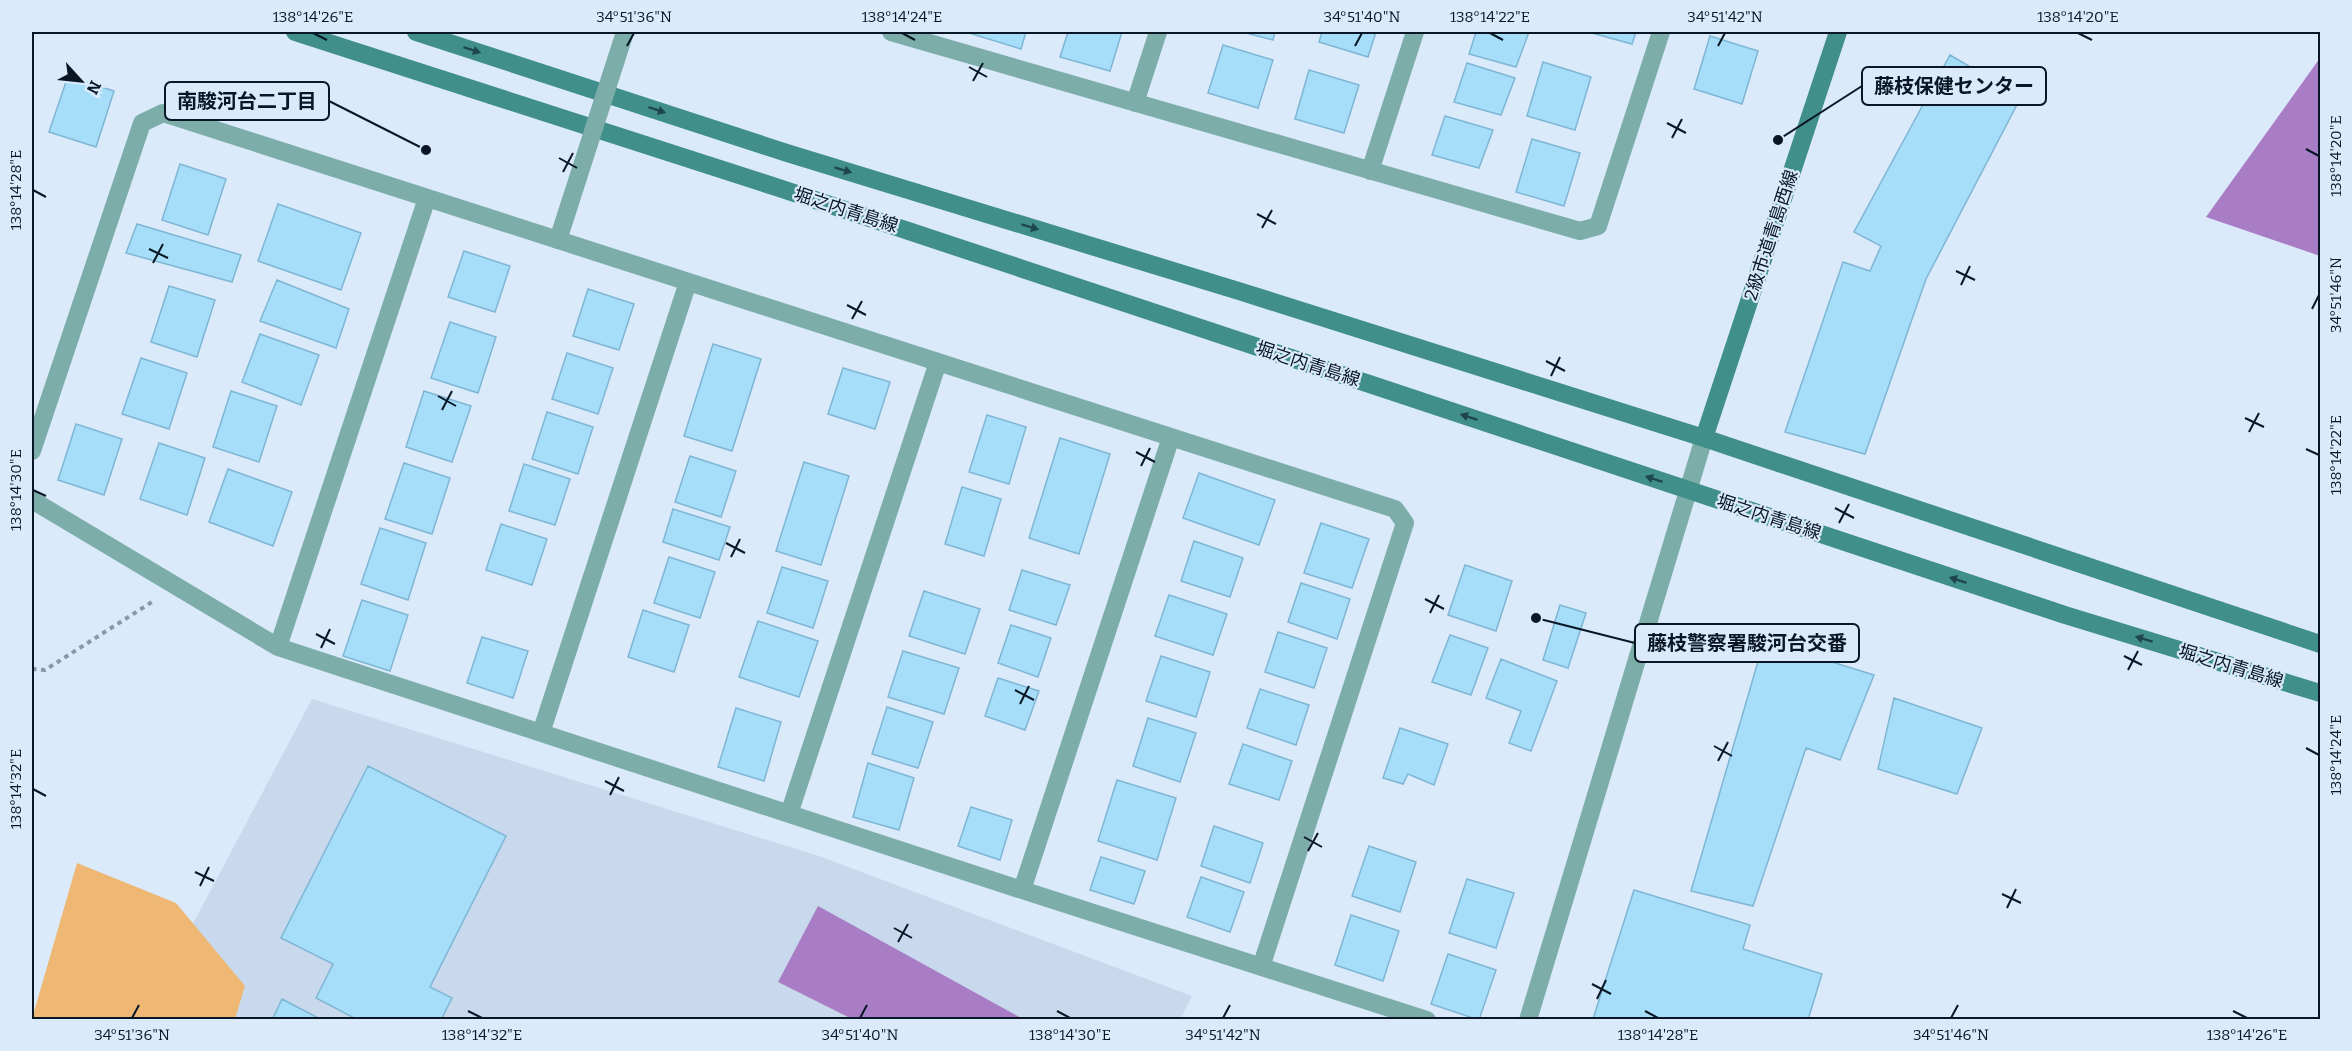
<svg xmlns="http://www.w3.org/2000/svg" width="2352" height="1051" viewBox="0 0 2352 1051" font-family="Bitter,'Noto Sans JP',serif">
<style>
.built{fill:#c8d9ed}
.green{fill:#eeb874}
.water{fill:#a97dc5}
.building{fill:#a6ddf9;stroke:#7eb6d3;stroke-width:1.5}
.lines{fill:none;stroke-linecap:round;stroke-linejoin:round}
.path{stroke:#8998a8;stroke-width:4;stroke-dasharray:4.5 4.5;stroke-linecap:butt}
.street{stroke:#7dada9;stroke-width:18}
.secondary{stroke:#408f8b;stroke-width:18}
.street-bridge{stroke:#7dada9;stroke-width:18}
.oneway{fill:#1e464e}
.ticks{fill:none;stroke:#081625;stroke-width:2}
.labels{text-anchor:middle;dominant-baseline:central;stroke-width:4.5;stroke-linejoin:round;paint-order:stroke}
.street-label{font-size:18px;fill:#081625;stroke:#daeafb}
.leader{fill:none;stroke:#081625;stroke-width:2}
.callout-dot{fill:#081625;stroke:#daeafb;stroke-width:2}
.callout{fill:#daeafb;stroke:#081625;stroke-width:2}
.callout-label{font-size:20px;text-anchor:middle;font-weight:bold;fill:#081625}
.neatline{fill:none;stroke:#081625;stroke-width:2}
.ticks-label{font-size:15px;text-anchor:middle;fill:#081625}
</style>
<rect width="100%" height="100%" fill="#daeafb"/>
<path class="built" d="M 312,699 L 819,856 L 1192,996 L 1180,1020 L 142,1020 Z"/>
<path class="green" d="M 77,863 L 176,903 L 245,986 L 235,1019 L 32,1019 Z"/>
<path class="water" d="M 2320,58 L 2320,256 L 2206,217 Z
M 818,906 L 1023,1019 L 852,1019 L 778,982 Z"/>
<path class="building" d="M 972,32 L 1026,32 L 1021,49 L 972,34 Z
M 1068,32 L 1122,32 L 1110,71 L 1060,57 Z
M 1242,32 L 1275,32 L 1273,40 Z
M 1322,32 L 1376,32 L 1368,57 L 1319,42 Z
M 1476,32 L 1529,32 L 1516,67 L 1469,54 Z
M 1588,32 L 1636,32 L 1632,44 Z
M 1710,36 L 1758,51 L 1742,104 L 1694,89 Z
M 1223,45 L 1273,60 L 1258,108 L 1208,93 Z
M 1950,55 L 2021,97 L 1926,279 L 1865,454 L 1785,432 L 1843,262 L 1870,271 L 1881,246 L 1854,232 Z
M 1543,62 L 1591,77 L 1575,130 L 1527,116 Z
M 1467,63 L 1515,78 L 1501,115 L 1454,102 Z
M 1309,70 L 1359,85 L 1344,133 L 1295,119 Z
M 68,76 L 114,91 L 96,147 L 49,132 Z
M 1445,116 L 1493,130 L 1479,168 L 1432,155 Z
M 1532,139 L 1580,153 L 1564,206 L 1516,192 Z
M 180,164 L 226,179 L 208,235 L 162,220 Z
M 278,204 L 361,233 L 341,290 L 258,261 Z
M 137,224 L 241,255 L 232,282 L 126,253 Z
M 464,251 L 510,266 L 495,312 L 448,297 Z
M 277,280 L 349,309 L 336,348 L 260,321 Z
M 169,286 L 215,300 L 197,357 L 151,342 Z
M 588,289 L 634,304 L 619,350 L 573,336 Z
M 450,322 L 496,337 L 478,393 L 431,378 Z
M 260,334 L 319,355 L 301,405 L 242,382 Z
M 713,344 L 761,359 L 732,451 L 684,436 Z
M 567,353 L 613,368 L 598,414 L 552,399 Z
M 141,358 L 187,373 L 169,429 L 122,414 Z
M 843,368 L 890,382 L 875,429 L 828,414 Z
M 231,391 L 277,406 L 259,462 L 213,447 Z
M 424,391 L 471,406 L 452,462 L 406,447 Z
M 547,412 L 593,427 L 578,474 L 532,459 Z
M 987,415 L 1026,427 L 1009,484 L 969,472 Z
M 76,424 L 122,439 L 104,495 L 58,480 Z
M 1060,438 L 1110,454 L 1079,554 L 1029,538 Z
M 159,443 L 205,458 L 187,515 L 140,499 Z
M 690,456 L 736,471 L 721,517 L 675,502 Z
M 804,462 L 849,476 L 821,565 L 776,551 Z
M 404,463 L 450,478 L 432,534 L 385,519 Z
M 524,464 L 570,479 L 555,525 L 509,511 Z
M 228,469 L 292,492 L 273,546 L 209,522 Z
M 1199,473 L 1275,500 L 1259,545 L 1183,518 Z
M 962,487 L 1001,499 L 984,556 L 945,544 Z
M 673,509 L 730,527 L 719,560 L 663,542 Z
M 1321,523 L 1369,539 L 1352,588 L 1304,573 Z
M 501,524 L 547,539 L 532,585 L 486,570 Z
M 380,528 L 426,543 L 408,600 L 361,584 Z
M 1194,541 L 1243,558 L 1230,597 L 1181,581 Z
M 669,557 L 715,572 L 700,618 L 654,603 Z
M 1465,565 L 1512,581 L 1496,631 L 1448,615 Z
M 782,567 L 828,581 L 813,628 L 767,613 Z
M 1022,570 L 1070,585 L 1056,625 L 1009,610 Z
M 1301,583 L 1350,599 L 1337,639 L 1288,622 Z
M 924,591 L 980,609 L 965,654 L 909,636 Z
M 1169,595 L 1227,614 L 1213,655 L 1155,636 Z
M 362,600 L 408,615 L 390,671 L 343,656 Z
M 1560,605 L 1586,613 L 1568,668 L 1543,660 Z
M 643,610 L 689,625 L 674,672 L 628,657 Z
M 758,621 L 818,641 L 799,697 L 739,677 Z
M 1011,625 L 1051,638 L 1038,677 L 998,663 Z
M 1278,632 L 1327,648 L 1314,688 L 1265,672 Z
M 1450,635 L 1488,648 L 1471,695 L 1432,682 Z
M 482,637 L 528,651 L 513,698 L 467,683 Z
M 1764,641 L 1874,675 L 1840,760 L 1806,748 L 1753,906 L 1691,891 Z
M 903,651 L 959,668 L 944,714 L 888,697 Z
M 1161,656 L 1210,672 L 1196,717 L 1146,701 Z
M 1501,659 L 1557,681 L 1531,751 L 1509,743 L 1521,711 L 1486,698 Z
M 998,678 L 1039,691 L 1025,730 L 985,716 Z
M 1260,689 L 1309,705 L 1296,745 L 1247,728 Z
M 1894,698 L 1982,728 L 1957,794 L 1878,769 Z
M 887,707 L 933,722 L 918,768 L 872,754 Z
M 736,708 L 781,722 L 764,781 L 718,767 Z
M 1148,718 L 1196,733 L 1180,782 L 1133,766 Z
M 1400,728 L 1448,744 L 1434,785 L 1408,774 L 1403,784 L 1383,778 Z
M 1243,744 L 1292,761 L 1279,800 L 1229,784 Z
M 868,763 L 914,778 L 899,830 L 853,817 Z
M 368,766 L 506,836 L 430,987 L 452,998 L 441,1020 L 358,1020 L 316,998 L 333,964 L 281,938 Z
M 1117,780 L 1176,798 L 1157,860 L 1098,841 Z
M 971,807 L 1012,820 L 1000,860 L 958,846 Z
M 1214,826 L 1263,843 L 1250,883 L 1201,866 Z
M 1369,846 L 1416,862 L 1400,912 L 1352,896 Z
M 1101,857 L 1145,871 L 1134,904 L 1090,890 Z
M 1201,877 L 1244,892 L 1230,932 L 1187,917 Z
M 1467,879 L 1514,893 L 1496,948 L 1449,933 Z
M 1634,890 L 1750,925 L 1743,949 L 1822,974 L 1808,1020 L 1593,1019 Z
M 1351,915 L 1399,931 L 1383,981 L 1335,965 Z
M 1448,954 L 1496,970 L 1479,1020 L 1431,1004 Z
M 282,999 L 322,1020 L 272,1020 Z"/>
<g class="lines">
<path class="path" d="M 32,669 L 45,670 L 152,602"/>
<path class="street" d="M 891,32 L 1580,231 L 1598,226 L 1661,32
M 1135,103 L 1158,32
M 1370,171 L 1415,32
M 32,451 L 142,123 L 163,113 L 1395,509 L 1405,523 L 1261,967
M 32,500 L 278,647 L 1022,890 L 1427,1020
M 278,647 L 427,198
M 541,733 L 688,282
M 789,814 L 938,362
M 1022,890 L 1171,437
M 1528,1020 L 1704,438"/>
<path class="secondary" d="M 295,32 L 776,187 L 2065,615 L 2320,693
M 416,32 L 787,153 L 1242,292 L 1704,438 L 2320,644
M 1704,438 L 1838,32"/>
<path class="street-bridge" d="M 558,240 L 625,32"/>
</g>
<defs><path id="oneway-solid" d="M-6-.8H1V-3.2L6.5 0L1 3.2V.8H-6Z" transform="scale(1.5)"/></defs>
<g class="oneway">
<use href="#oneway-solid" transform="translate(472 50) rotate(18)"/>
<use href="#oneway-solid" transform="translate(657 110) rotate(18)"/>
<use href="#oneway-solid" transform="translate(843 170) rotate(17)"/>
<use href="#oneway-solid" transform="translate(1030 227) rotate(17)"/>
<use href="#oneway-solid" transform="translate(1469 417) rotate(-162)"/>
<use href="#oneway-solid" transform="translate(1654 479) rotate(-162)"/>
<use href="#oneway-solid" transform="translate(1958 580) rotate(-162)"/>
<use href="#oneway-solid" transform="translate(2144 639) rotate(-163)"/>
</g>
<path class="ticks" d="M 313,33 L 327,40M 902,33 L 915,40M 1490,33 L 1503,40M 2078,33 L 2092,40M 627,46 L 634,33M 1355,46 L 1362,33M 1718,46 L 1725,33M 969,67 L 987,77M 973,81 L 983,63M 1667,123 L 1686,133M 1672,138 L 1682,119M 2306,149 L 2319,156M 559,158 L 577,168M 563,172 L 573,153M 33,190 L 46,197M 1257,214 L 1276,224M 1262,228 L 1272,210M 149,249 L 168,258M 153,263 L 163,244M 1956,271 L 1975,280M 1961,285 L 1970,266M 847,305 L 866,315M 2312,309 L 2319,295M 852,319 L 862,301M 1546,361 L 1565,371M 1551,376 L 1560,357M 438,396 L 456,406M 442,410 L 452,391M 2245,418 L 2264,427M 2249,432 L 2259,413M 2306,449 L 2319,455M 1136,452 L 1155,462M 1141,466 L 1150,448M 33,490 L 46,496M 1835,508 L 1854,518M 1839,523 L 1849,504M 726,543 L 745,553M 731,557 L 740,539M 1425,599 L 1444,609M 1430,613 L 1439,595M 316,634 L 335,644M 321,648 L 330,629M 2124,656 L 2142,665M 2128,670 L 2138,651M 1015,690 L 1034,700M 1020,704 L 1029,686M 1714,746 L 1732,756M 2306,748 L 2319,755M 1718,761 L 1728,742M 605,781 L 624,791M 33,789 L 46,796M 610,795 L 619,777M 1304,837 L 1322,847M 1308,851 L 1318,833M 195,872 L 214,881M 200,886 L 209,867M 2002,894 L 2021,903M 2007,908 L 2016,889M 894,928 L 912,938M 898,942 L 908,924M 1592,984 L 1611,994M 1597,999 L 1606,980M 468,1011 L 482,1018M 1057,1011 L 1070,1018M 1645,1011 L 1658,1018M 2233,1011 L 2247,1018M 132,1018 L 139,1005M 860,1018 L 867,1005M 1223,1018 L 1230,1005M 1951,1018 L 1958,1005"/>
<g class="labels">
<g class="street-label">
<text transform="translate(846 210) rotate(18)">堀之内青島線</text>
<text transform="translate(1771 235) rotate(-72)">2級市道青島西線</text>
<text transform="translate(1308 364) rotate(18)">堀之内青島線</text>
<text transform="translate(1769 517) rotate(18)">堀之内青島線</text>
<text transform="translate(2231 666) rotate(17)">堀之内青島線</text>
</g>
</g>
<path class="leader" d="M1778 140L1862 86M426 150L329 101M1536 618L1635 643"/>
<g class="callout-dot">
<circle cx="1778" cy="140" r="6"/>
<circle cx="426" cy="150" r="6"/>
<circle cx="1536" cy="618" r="6"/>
</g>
<g class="callout">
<rect x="1862" y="67" width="184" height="38" rx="6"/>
<rect x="165" y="82" width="164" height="38" rx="6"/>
<rect x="1635" y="624" width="224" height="38" rx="6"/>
</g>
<g class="callout-label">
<text x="1954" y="93">藤枝保健センター</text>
<text x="247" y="108">南駿河台二丁目</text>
<text x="1747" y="650">藤枝警察署駿河台交番</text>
</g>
<rect width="2352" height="1051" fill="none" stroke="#daeafb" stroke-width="66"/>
<g transform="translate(81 81) rotate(117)" stroke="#daeafb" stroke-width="4.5" paint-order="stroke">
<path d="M0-4.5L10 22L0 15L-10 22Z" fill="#081625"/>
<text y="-9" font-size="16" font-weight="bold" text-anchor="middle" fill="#081625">N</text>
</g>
<rect x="33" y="33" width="2286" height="985" class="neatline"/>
<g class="ticks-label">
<text x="313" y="22">138°14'26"E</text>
<text x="634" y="22">34°51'36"N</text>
<text x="902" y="22">138°14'24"E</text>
<text x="1362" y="22">34°51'40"N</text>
<text x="1490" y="22">138°14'22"E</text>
<text x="1725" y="22">34°51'42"N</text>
<text x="2078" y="22">138°14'20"E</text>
<text transform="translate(2336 156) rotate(-90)" y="5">138°14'20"E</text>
<text transform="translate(16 190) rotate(-90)" y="5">138°14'28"E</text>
<text transform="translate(2336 295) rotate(-90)" y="5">34°51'46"N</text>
<text transform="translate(2336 455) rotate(-90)" y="5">138°14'22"E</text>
<text transform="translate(16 490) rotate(-90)" y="5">138°14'30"E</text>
<text transform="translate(2336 755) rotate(-90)" y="5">138°14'24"E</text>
<text transform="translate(16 789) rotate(-90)" y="5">138°14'32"E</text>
<text x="132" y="1040">34°51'36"N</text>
<text x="482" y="1040">138°14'32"E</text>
<text x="860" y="1040">34°51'40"N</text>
<text x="1070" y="1040">138°14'30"E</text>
<text x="1223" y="1040">34°51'42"N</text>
<text x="1658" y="1040">138°14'28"E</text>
<text x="1951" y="1040">34°51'46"N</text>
<text x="2247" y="1040">138°14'26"E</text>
</g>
</svg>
